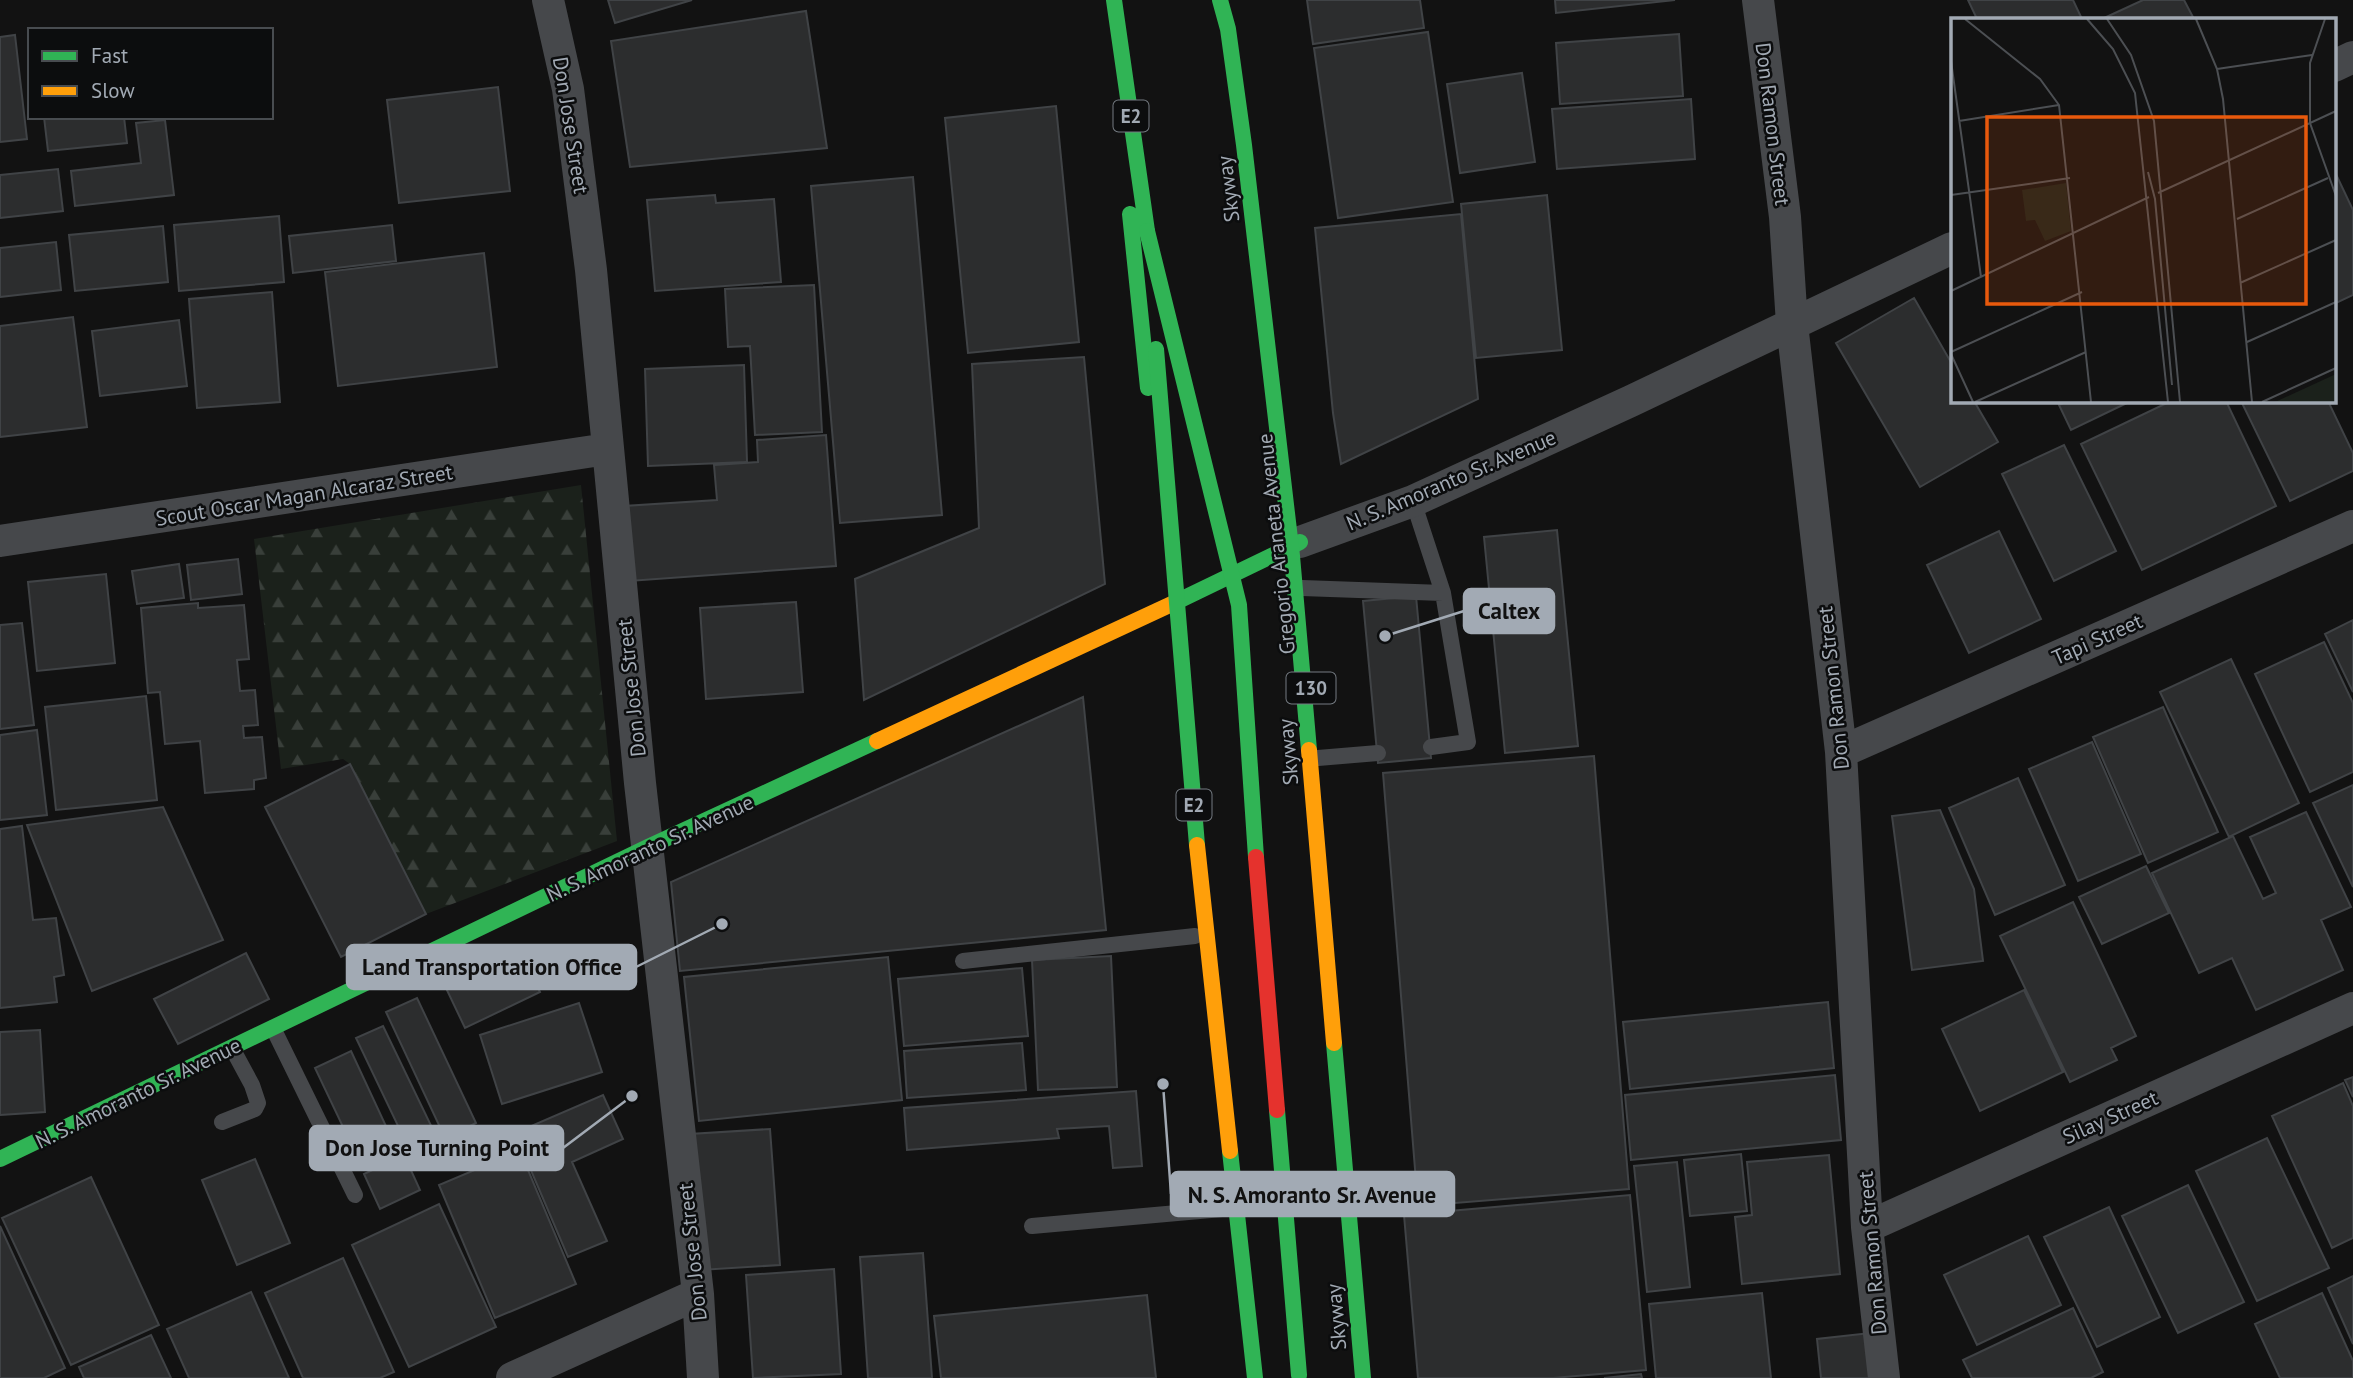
<svg xmlns="http://www.w3.org/2000/svg" width="2353" height="1378" viewBox="0 0 2353 1378" font-family="'PT Sans',sans-serif">
<style>
.forest{fill:url(#forest-firs)}
.building{fill:#2c2d2e;stroke:#404346;stroke-width:2}
.lines{fill:none;stroke-linecap:round;stroke-linejoin:round}
.lane{stroke:#46484b;stroke-width:16}
.street{stroke:#46484b;stroke-width:32}
.fast{stroke:#30b455;stroke-width:16}
.slow{stroke:#ff9f0a;stroke-width:16}
.fast-bridge{stroke:#30b455;stroke-width:16}
.slow-bridge{stroke:#ff9f0a;stroke-width:16}
.jam-bridge{stroke:#e5322d;stroke-width:16}
.labels{text-anchor:middle;dominant-baseline:central;stroke-width:5;stroke-linejoin:round;paint-order:stroke}
.shield{fill:#0c0d0e;stroke:#757b82;stroke-width:2}
.shield-label{font-size:19px;font-weight:bold;fill:#a2aab4}
.street-label{font-size:21px;fill:#a2aab4;stroke:#0c0d0e}
.inset-road{fill:none;stroke:#4c4f53;stroke-width:2}
.view{fill:#e8590c;fill-opacity:0.15;stroke:#e8590c;stroke-width:3.5}
.inset-edge{fill:none;stroke:#a2aab4;stroke-width:3.5}
.leader{fill:none;stroke:#a2aab4;stroke-width:2.5}
.callout-dot{fill:#a2aab4;stroke:#0c0d0e;stroke-width:2.5}
.callout{fill:#a2aab4;stroke:#a2aab4;stroke-width:2.5}
.callout-label{font-size:23px;text-anchor:middle;font-weight:bold;fill:#111}
</style>
<defs>
<pattern id="forest-firs" width="22" height="20" patternUnits="userSpaceOnUse" patternTransform="scale(1.75)"><rect width="22" height="20" fill="#1b211b"/><path d="M5 1l3.5 6h-7zM16 11l3.5 6h-7z" fill="#393f3a"/></pattern>
</defs>
<rect width="100%" height="100%" fill="#121212"/>
<path class="forest" d="M 581,485 L 617,841 L 426,914 L 350,764 L 343,759 L 281,769 L 254,539 Z"/>
<path class="building" d="M 608,0 L 692,0 L 615,23 Z
M 1307,0 L 1420,0 L 1424,28 L 1313,44 Z
M 1555,0 L 1675,0 L 1556,13 Z
M 1968,0 L 2073,0 L 2082,19 L 1977,19 Z
M 2143,0 L 2184,0 L 2194,19 L 2102,19 Z
M 806,11 L 827,148 L 630,167 L 611,41 Z
M 1428,32 L 1453,202 L 1338,218 L 1314,48 Z
M 1679,34 L 1683,96 L 1560,104 L 1556,43 Z
M 15,35 L 27,139 L 0,142 L 0,37 Z
M 1522,73 L 1535,162 L 1460,173 L 1447,84 Z
M 498,87 L 510,191 L 399,203 L 387,100 Z
M 1691,99 L 1695,159 L 1557,169 L 1552,109 Z
M 1056,106 L 1079,342 L 968,353 L 945,118 Z
M 44,117 L 124,117 L 127,143 L 48,151 Z
M 165,120 L 174,195 L 75,206 L 71,171 L 141,163 L 136,123 Z
M 58,169 L 63,211 L 0,218 L 0,175 Z
M 2334,170 L 2353,210 L 2353,295 L 2334,304 Z
M 913,177 L 942,515 L 840,523 L 811,186 Z
M 715,195 L 716,203 L 774,199 L 781,282 L 655,291 L 647,200 Z
M 1547,195 L 1562,350 L 1476,358 L 1461,204 Z
M 1461,214 L 1478,399 L 1341,464 L 1333,413 L 1315,228 Z
M 279,216 L 284,282 L 179,291 L 174,225 Z
M 392,225 L 396,261 L 293,273 L 289,236 Z
M 163,226 L 168,282 L 75,291 L 69,235 Z
M 56,242 L 61,290 L 0,297 L 0,248 Z
M 484,253 L 497,367 L 338,386 L 325,272 Z
M 814,285 L 822,432 L 755,435 L 750,346 L 728,347 L 725,289 Z
M 272,292 L 280,402 L 197,408 L 189,299 Z
M 1914,298 L 1952,364 L 1952,401 L 1974,401 L 1998,442 L 1920,487 L 1836,343 Z
M 73,317 L 87,427 L 0,437 L 0,326 Z
M 179,320 L 187,386 L 100,396 L 92,331 Z
M 1084,357 L 1105,584 L 864,700 L 855,579 L 979,528 L 972,364 Z
M 744,365 L 747,462 L 648,466 L 645,369 Z
M 2068,401 L 2131,401 L 2071,430 L 2059,405 Z
M 2171,401 L 2226,401 L 2276,506 L 2142,570 L 2081,444 Z
M 2241,401 L 2328,401 L 2353,453 L 2353,471 L 2290,501 Z
M 826,435 L 836,566 L 629,581 L 624,506 L 717,500 L 714,465 L 758,462 L 757,440 Z
M 2064,445 L 2116,551 L 2054,581 L 2002,474 Z
M 1557,530 L 1578,746 L 1505,753 L 1484,537 Z
M 1999,531 L 2041,619 L 1969,653 L 1927,565 Z
M 238,559 L 242,594 L 191,600 L 187,565 Z
M 179,564 L 184,598 L 137,604 L 132,571 Z
M 106,574 L 115,663 L 37,671 L 28,582 Z
M 1416,596 L 1431,758 L 1378,763 L 1363,601 Z
M 796,602 L 803,692 L 706,699 L 700,608 Z
M 198,603 L 198,608 L 244,605 L 249,659 L 237,660 L 240,691 L 255,690 L 258,725 L 243,726 L 244,738 L 262,737 L 266,778 L 254,780 L 254,789 L 205,793 L 200,741 L 165,744 L 160,692 L 148,693 L 141,608 Z
M 2353,620 L 2353,692 L 2325,634 Z
M 22,623 L 34,725 L 0,729 L 0,625 Z
M 2324,642 L 2353,703 L 2353,772 L 2310,792 L 2255,674 Z
M 2231,659 L 2299,803 L 2229,837 L 2160,692 Z
M 146,696 L 157,800 L 56,810 L 45,707 Z
M 1083,697 L 1106,930 L 680,971 L 671,882 Z
M 2163,707 L 2218,832 L 2148,863 L 2093,737 Z
M 37,730 L 47,815 L 0,820 L 0,735 Z
M 2092,742 L 2141,854 L 2078,881 L 2029,769 Z
M 1594,756 L 1629,1189 L 1418,1206 L 1383,773 Z
M 350,764 L 426,914 L 341,957 L 265,807 Z
M 2018,778 L 2065,885 L 1995,915 L 1949,808 Z
M 2353,785 L 2353,887 L 2313,803 Z
M 163,807 L 223,940 L 92,991 L 27,825 Z
M 1940,810 L 1974,889 L 1983,961 L 1912,970 L 1892,816 Z
M 2306,812 L 2351,907 L 2321,920 L 2343,970 L 2256,1010 L 2232,958 L 2199,973 L 2152,873 L 2233,836 L 2263,899 L 2276,893 L 2250,837 Z
M 22,826 L 33,920 L 56,918 L 64,975 L 54,977 L 57,1002 L 0,1008 L 0,829 Z
M 2146,866 L 2169,913 L 2102,944 L 2079,897 Z
M 2073,902 L 2136,1036 L 2111,1048 L 2117,1060 L 2070,1082 L 2000,936 Z
M 520,951 L 540,992 L 465,1028 L 445,986 Z
M 246,953 L 269,999 L 178,1044 L 154,999 Z
M 1111,956 L 1117,1087 L 1038,1090 L 1032,960 Z
M 888,957 L 902,1100 L 699,1121 L 684,977 Z
M 1022,968 L 1028,1036 L 904,1046 L 898,979 Z
M 2024,990 L 2063,1072 L 1980,1111 L 1942,1029 Z
M 417,998 L 476,1123 L 445,1138 L 386,1012 Z
M 1828,1002 L 1834,1068 L 1630,1089 L 1623,1022 Z
M 579,1003 L 602,1072 L 502,1104 L 480,1035 Z
M 383,1026 L 437,1138 L 410,1151 L 356,1038 Z
M 40,1030 L 45,1112 L 0,1115 L 0,1032 Z
M 1022,1043 L 1026,1090 L 907,1098 L 904,1051 Z
M 351,1051 L 398,1152 L 363,1169 L 315,1068 Z
M 1835,1075 L 1841,1140 L 1631,1160 L 1625,1095 Z
M 2353,1077 L 2353,1097 L 2345,1080 Z
M 2343,1083 L 2353,1106 L 2353,1238 L 2332,1248 L 2272,1116 Z
M 1136,1091 L 1142,1166 L 1113,1168 L 1109,1126 L 1057,1129 L 1059,1138 L 907,1150 L 904,1108 Z
M 603,1095 L 623,1139 L 572,1162 L 607,1241 L 568,1257 L 515,1133 Z
M 770,1129 L 780,1265 L 700,1270 L 690,1134 Z
M 2267,1138 L 2329,1268 L 2257,1301 L 2196,1171 Z
M 520,1151 L 576,1284 L 495,1318 L 439,1185 Z
M 1741,1154 L 1747,1211 L 1690,1216 L 1684,1160 Z
M 404,1155 L 420,1190 L 380,1209 L 364,1174 Z
M 1829,1155 L 1840,1274 L 1742,1284 L 1735,1217 L 1752,1215 L 1747,1162 Z
M 255,1159 L 290,1243 L 237,1265 L 202,1180 Z
M 1677,1162 L 1690,1287 L 1647,1292 L 1634,1166 Z
M 91,1177 L 159,1325 L 71,1365 L 2,1218 Z
M 2188,1185 L 2244,1302 L 2178,1333 L 2122,1216 Z
M 1630,1195 L 1646,1370 L 1553,1378 L 1418,1378 L 1404,1215 Z
M 439,1204 L 496,1327 L 409,1367 L 352,1245 Z
M 2109,1207 L 2160,1317 L 2097,1347 L 2044,1237 Z
M 0,1226 L 65,1368 L 44,1378 L 0,1378 Z
M 2028,1236 L 2061,1305 L 1977,1345 L 1944,1275 Z
M 923,1253 L 932,1378 L 868,1378 L 860,1257 Z
M 343,1258 L 394,1372 L 380,1378 L 303,1378 L 265,1293 Z
M 834,1269 L 841,1374 L 753,1378 L 746,1275 Z
M 2353,1276 L 2353,1344 L 2328,1288 Z
M 251,1292 L 289,1378 L 189,1378 L 167,1329 Z
M 1762,1293 L 1771,1378 L 1656,1378 L 1649,1304 Z
M 2322,1293 L 2353,1361 L 2353,1378 L 2280,1378 L 2255,1324 Z
M 1147,1295 L 1156,1378 L 941,1378 L 934,1316 Z
M 2073,1308 L 2103,1372 L 2091,1378 L 1972,1378 L 1963,1360 Z
M 1870,1333 L 1874,1378 L 1821,1378 L 1817,1339 Z
M 151,1335 L 171,1378 L 84,1378 L 79,1367 Z
M 1641,1374 L 1642,1378 L 1604,1378 Z"/>
<g class="lines">
<path class="lane" d="M 1413,501 L 1443,593
M 1302,588 L 1443,593 L 1468,742 L 1431,747
M 1318,758 L 1378,753
M 963,961 L 1195,936
M 273,1028 L 355,1195
M 222,1122 L 255,1109 L 258,1103 L 252,1085 L 232,1048
M 1032,1226 L 1222,1209"/>
<path class="street" d="M 548,0 L 568,89 L 591,270 L 640,783 L 698,1294 L 703,1378
M 1758,0 L 1785,217 L 1792,324 L 1841,752 L 1867,1227 L 1884,1378
M 2334,66 L 2353,57
M 0,541 L 607,449
M 1300,542 L 1413,501 L 1631,401 L 1952,248
M 1841,752 L 2353,526
M 1867,1227 L 2353,1008
M 512,1378 L 698,1294"/>
<path class="fast" d="M 1114,0 L 1147,231
M 1130,214 L 1148,388
M 1176,602 L 1300,542
M 0,1159 L 648,847 L 877,741"/>
<path class="slow" d="M 877,741 L 1176,602"/>
<path class="fast-bridge" d="M 1220,0 L 1228,29 L 1244,145 L 1292,556 L 1309,750
M 1147,231 L 1239,605 L 1256,857
M 1156,349 L 1197,845
M 1334,1043 L 1363,1378
M 1277,1110 L 1299,1375
M 1230,1151 L 1255,1378"/>
<path class="slow-bridge" d="M 1309,750 L 1334,1043
M 1197,845 L 1230,1151"/>
<path class="jam-bridge" d="M 1256,857 L 1277,1110"/>
</g>
<g class="labels">
<g class="shield">
<rect x="1113.5" y="100.5" width="35" height="31" rx="5"/>
<rect x="1286.5" y="672.5" width="49" height="31" rx="5"/>
<rect x="1176.5" y="789.5" width="35" height="31" rx="5"/>
</g>
<g class="shield-label">
<text x="1131" y="116">E2</text>
<text x="1311" y="688">130</text>
<text x="1194" y="805">E2</text>
</g>
<g class="street-label">
<text transform="translate(1773 124) rotate(83)">Don Ramon Street</text>
<text transform="translate(571 125) rotate(81)">Don Jose Street</text>
<text transform="translate(1228 189) rotate(-97)">Skyway</text>
<text transform="translate(1451 480) rotate(-23)">N. S. Amoranto Sr. Avenue</text>
<text transform="translate(304 495) rotate(-9)">Scout Oscar Magan Alcaraz Street</text>
<text transform="translate(1276 544) rotate(-96)">Gregorio Araneta Avenue</text>
<text transform="translate(2097 639) rotate(-24)">Tapi Street</text>
<text transform="translate(631 688) rotate(-96)">Don Jose Street</text>
<text transform="translate(1833 688) rotate(-96)">Don Ramon Street</text>
<text transform="translate(1288 752) rotate(-95)">Skyway</text>
<text transform="translate(650 848) rotate(-25)">N. S. Amoranto Sr. Avenue</text>
<text transform="translate(138 1093) rotate(-26)">N. S. Amoranto Sr. Avenue</text>
<text transform="translate(2110 1117) rotate(-24)">Silay Street</text>
<text transform="translate(692 1252) rotate(-96)">Don Jose Street</text>
<text transform="translate(1872 1253) rotate(-95)">Don Ramon Street</text>
<text transform="translate(1336 1317) rotate(-95)">Skyway</text>
</g>
</g>
<g transform="translate(1951 18)">
<rect width="385" height="385" fill="#121212"/>
<path d="M 115,165 L 120,213 L 94,223 L 84,202 L 75,203 L 71,172 Z" fill="#1b211b"/>
<path d="M 385,356 L 385,384 L 324,384 Z" fill="#1b211b"/>
<path class="inset-road" d="M 14,1 L 89,61 L 108,87 L 140,384M 136,1 L 162,31 L 184,75 L 217,384M 156,1 L 180,37 L 203,103 L 229,384M 245,1 L 266,51 L 272,81 L 301,384M 374,1 L 359,45 L 359,105 L 385,178M 0,43 L 30,259M 266,51 L 361,37M 8,103 L 108,87M 197,154 L 204,181 L 221,367M 207,175 L 385,93M 0,177 L 119,160M 286,201 L 377,160M 289,265 L 385,222M 0,273 L 198,179M 296,324 L 385,284M 0,334 L 131,274M 0,336 L 22,384M 24,384 L 135,334M 311,384 L 385,350"/>
<path class="view" d="M 36,99 L 355,99 L 355,286 L 36,286 Z"/>
<rect width="385" height="385" class="inset-edge"/>
</g>
<path class="leader" d="M1385 636L1464 611M722 924L636 967M632 1096L563 1148M1163 1084L1171 1194"/>
<g class="callout-dot">
<circle cx="1385" cy="636" r="7"/>
<circle cx="722" cy="924" r="7"/>
<circle cx="632" cy="1096" r="7"/>
<circle cx="1163" cy="1084" r="7"/>
</g>
<g class="callout">
<rect x="1464" y="589" width="90" height="44" rx="7"/>
<rect x="347" y="945" width="289" height="44" rx="7"/>
<rect x="310" y="1126" width="253" height="44" rx="7"/>
<rect x="1171" y="1172" width="283" height="44" rx="7"/>
</g>
<g class="callout-label">
<text x="1509" y="619">Caltex</text>
<text x="492" y="975">Land Transportation Office</text>
<text x="437" y="1156">Don Jose Turning Point</text>
<text x="1312" y="1203">N. S. Amoranto Sr. Avenue</text>
</g>
<rect x="28" y="28" width="245" height="91" fill="#0c0d0e" stroke="#484c50" stroke-width="2"/>
<rect x="42" y="51" width="35" height="10" fill="#30b455" stroke="#484c50" stroke-width="2"/>
<text x="91" y="63" font-size="21" fill="#a2aab4">Fast</text>
<rect x="42" y="86" width="35" height="10" fill="#ff9f0a" stroke="#484c50" stroke-width="2"/>
<text x="91" y="98" font-size="21" fill="#a2aab4">Slow</text>
</svg>
